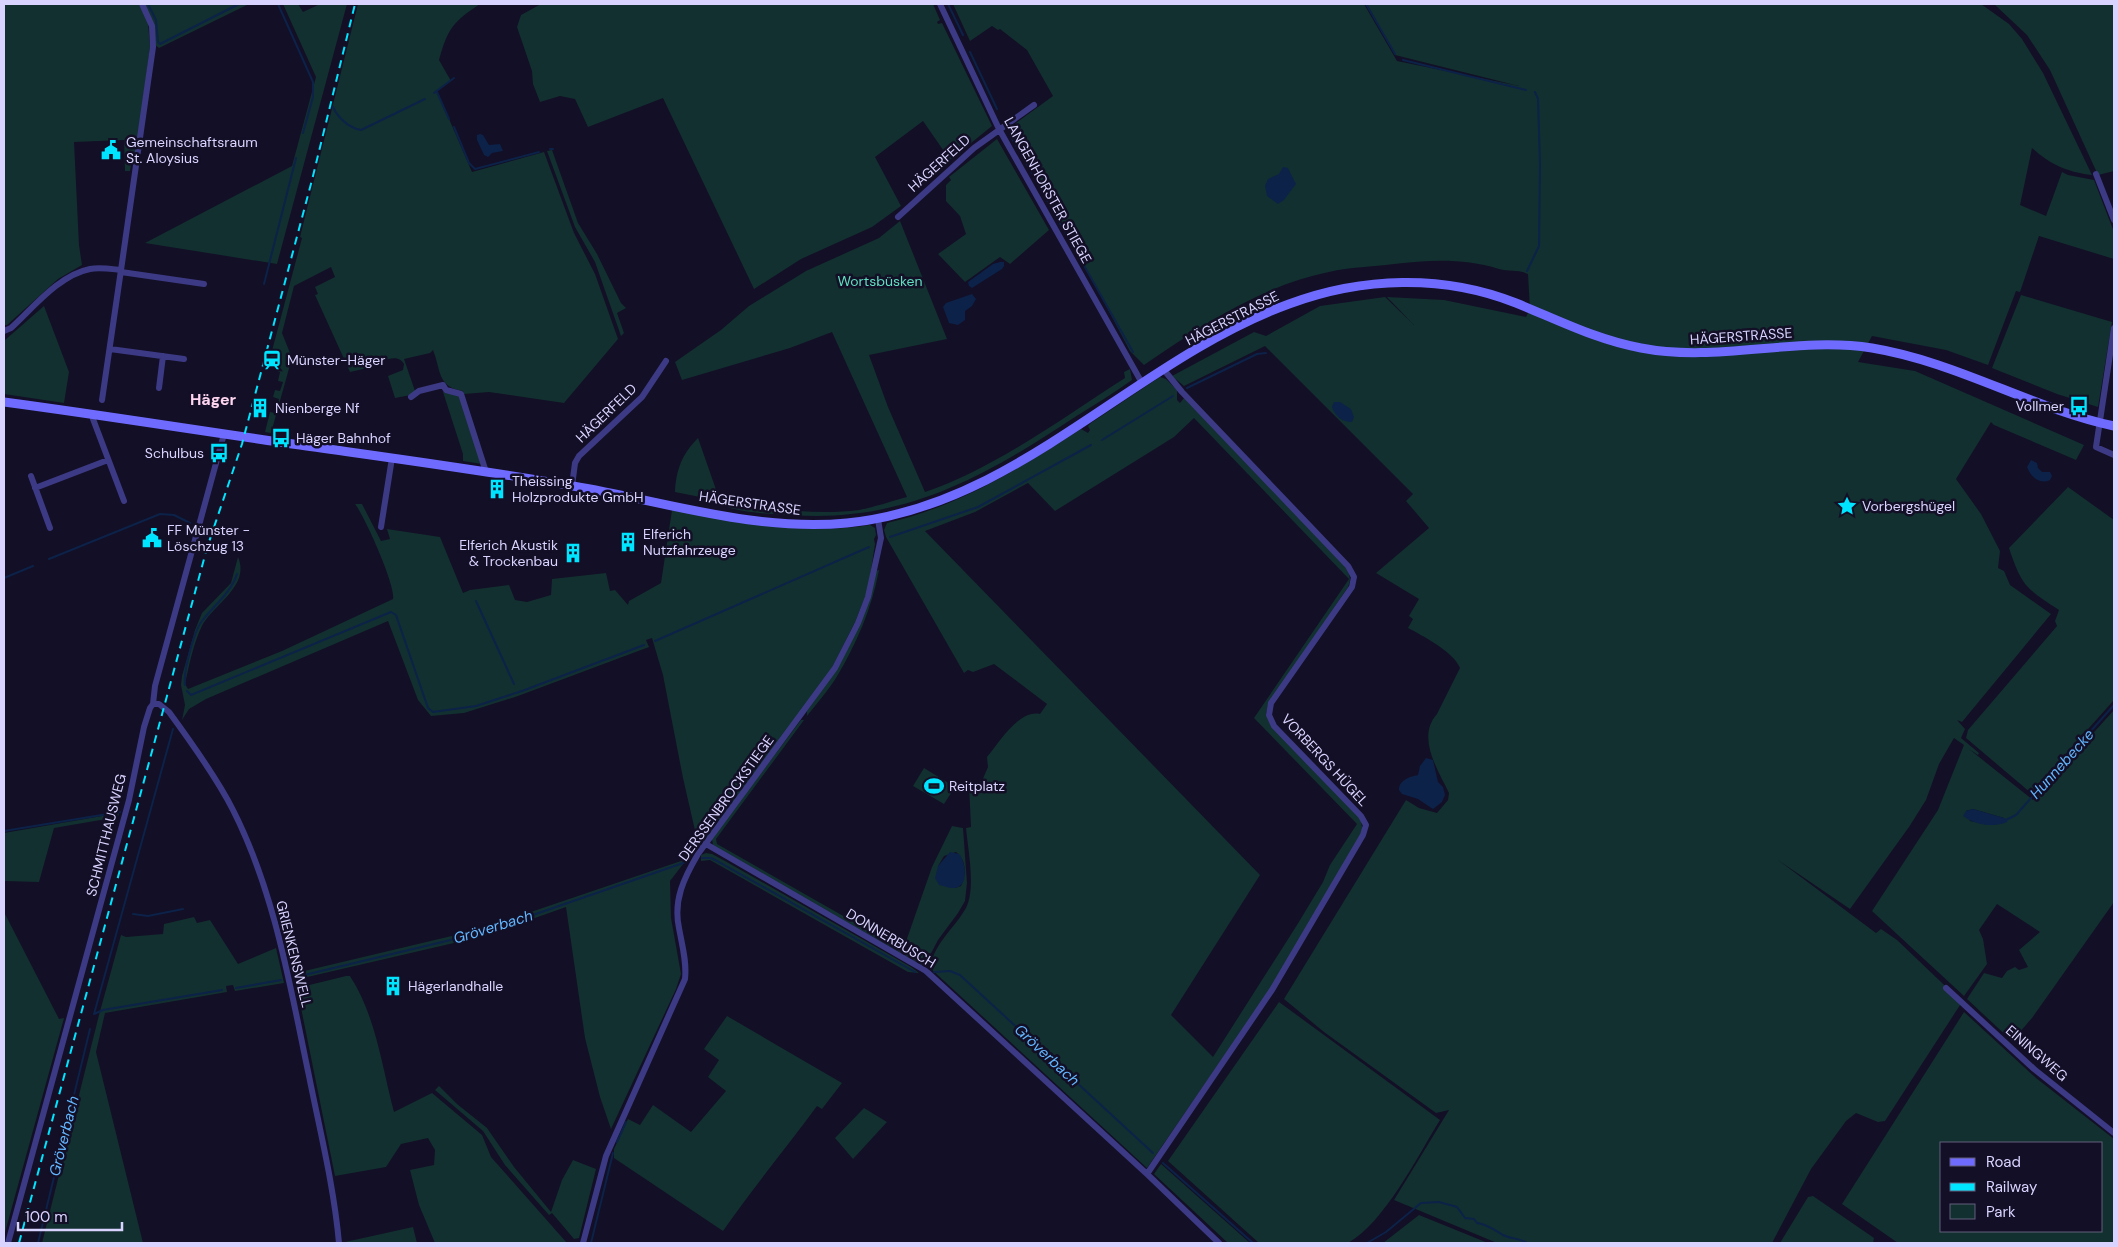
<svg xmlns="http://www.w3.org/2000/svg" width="2118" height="1247" viewBox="0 0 2118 1247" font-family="'DM Sans',sans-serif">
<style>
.green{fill:#12302f;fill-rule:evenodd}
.water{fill:#0c2248}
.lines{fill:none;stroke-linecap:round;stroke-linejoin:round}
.stream{stroke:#0c2248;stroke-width:2}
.street{stroke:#3d3a85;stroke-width:6}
.secondary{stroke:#6f6bff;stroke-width:9}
.rail{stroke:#00e5ff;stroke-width:2;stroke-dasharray:8 6;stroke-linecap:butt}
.labels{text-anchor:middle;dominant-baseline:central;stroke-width:5;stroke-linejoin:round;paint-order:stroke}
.poi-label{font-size:14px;fill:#d9d4ff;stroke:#130f26;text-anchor:start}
.street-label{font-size:14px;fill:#d9d4ff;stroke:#130f26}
.park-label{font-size:14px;fill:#5fe0c0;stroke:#130f26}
.water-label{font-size:15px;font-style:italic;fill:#62b6ff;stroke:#130f26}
.quarter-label{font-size:16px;font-weight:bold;fill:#ffd6f0;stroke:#130f26}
</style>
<rect width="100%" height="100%" fill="#130f26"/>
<path class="green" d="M 4,4 L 139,4 L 148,22 L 150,47 L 136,153 L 132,159 L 130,171 L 125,171 L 124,140 L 74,142 L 79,245 L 82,265 L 58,279 L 7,325 L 4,325 Z
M 144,4 L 249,4 L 159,48 L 155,45 Z
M 283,4 L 298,4 L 303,12 L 320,4 L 347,4 L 277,264 L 145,243 L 292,166 L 316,77 Z
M 358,4 L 480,4 C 453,22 448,28 439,60 L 451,81 L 437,91 L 472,172 L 544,152 L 574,233 L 595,274 L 618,339 L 564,403 L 489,392 L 464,394 L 463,391 C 437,387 441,370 433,350 L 430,353 L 404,359 L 415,391 L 411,395 L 395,398 L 388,376 L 403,370 L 404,364 C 397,352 382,362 371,365 L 372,367 L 350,372 L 315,295 L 318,294 L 315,287 L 335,277 L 331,267 L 294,286 L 282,333 L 292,358 L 271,433 L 265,432 L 270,412 L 275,413 L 279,399 L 273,397 L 275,390 L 280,391 L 283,382 L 278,381 L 280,372 L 277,371 L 278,365 L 269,362 L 302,238 L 300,237 Z
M 541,4 L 933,4 L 940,20 L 937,22 L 938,24 L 942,23 L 992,126 L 950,160 L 923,121 L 875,157 L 901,206 L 872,227 L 801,259 L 754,289 L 663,98 L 588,127 L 575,99 L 560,96 L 540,102 L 533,84 L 532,71 L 517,27 L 521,15 Z
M 953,4 L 1364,4 L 1397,61 L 1519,86 L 1395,55 L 1367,4 L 1981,4 L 2009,24 L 2022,39 L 2043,73 L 2092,175 C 2067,172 2051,165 2032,148 L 2020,205 L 2046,216 L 2062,172 L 2068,175 L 2094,180 L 2114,232 L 2114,259 L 2039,236 L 2020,292 L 2016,291 L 1988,365 L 1946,350 L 1872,336 L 1858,362 L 1915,371 L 2084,445 L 2076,460 L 1994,425 L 1991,422 L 1956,479 L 1981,514 L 2000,551 L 1998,568 L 2004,571 L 2010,585 L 2051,614 L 1962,722 L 1957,720 L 1965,729 L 1961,738 L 1979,753 L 1978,755 L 1969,749 L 2033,800 L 2114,710 L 2114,902 L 2032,1018 L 2012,1041 L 1967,999 L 1984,973 L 2002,978 L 2007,971 L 2015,967 L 2019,970 L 2028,967 L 2019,950 L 2040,932 L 1997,904 L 1979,930 L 1983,939 L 1987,964 L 1964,996 L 1872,911 L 1938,810 L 1964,745 L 1954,738 L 1939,764 L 1926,800 L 1909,827 L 1850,909 L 1778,860 L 1876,933 L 1881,929 L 1897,940 L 1962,1002 L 1885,1121 L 1878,1122 L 1856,1113 L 1846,1121 L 1811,1169 L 1772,1243 L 1497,1243 L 1394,1200 L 1449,1110 L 1436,1113 L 1324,1032 L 1284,999 L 1406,800 L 1419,808 L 1437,813 L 1448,800 L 1449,793 C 1438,770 1416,737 1437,714 L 1460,668 C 1454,652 1423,636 1408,628 L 1413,619 L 1409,616 L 1419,599 L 1376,573 L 1429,528 L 1406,501 L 1413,494 L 1265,346 L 1184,386 L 1172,376 L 1254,332 L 1266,336 L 1320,306 L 1385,297 L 1414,325 L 1387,297 L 1444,300 L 1526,317 L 1530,309 L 1528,274 C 1518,269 1509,272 1499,269 C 1463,258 1430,260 1394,264 C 1372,267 1350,267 1329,272 C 1262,285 1200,327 1144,365 L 1130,351 L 1061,221 L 1009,128 L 1053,96 L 1027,50 L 1000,29 L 998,30 L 992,26 L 970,41 ZM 1973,809 L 2004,818 L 2003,823 L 1985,824 L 1970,821 L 1966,811 Z
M 1994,4 L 2114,4 L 2114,171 L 2098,175 L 2050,70 L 2027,35 Z
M 997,139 L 1049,230 L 1010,264 L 1000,257 L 965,282 L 938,254 L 966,234 L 960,216 L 946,201 L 946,185 L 951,180 L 949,177 Z
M 552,150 L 578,223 L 597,254 L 621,303 L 626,308 L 617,313 L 624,333 L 621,336 L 595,262 L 575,227 L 547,151 Z
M 900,221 L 947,339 L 869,355 L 888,407 L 925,492 C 996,468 1062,418 1125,378 L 1124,372 L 1130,369 L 1132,380 C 1114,393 1094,405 1075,417 C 984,477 904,523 791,515 C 769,514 747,513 727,507 L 725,501 C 769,508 814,516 859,510 C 875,507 892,501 907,497 L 832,332 L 790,348 L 682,380 L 675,362 L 721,330 L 749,306 L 806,271 L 879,238 Z
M 2021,295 L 2112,322 L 2098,407 L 2057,394 L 1992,368 Z
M 44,306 L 69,372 L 64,403 L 4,394 L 5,340 Z
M 1160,377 L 1166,379 L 1177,390 L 1177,400 L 1180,403 L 1184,398 L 1344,565 C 1349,573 1352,578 1348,587 L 1268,705 L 1266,714 L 1270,723 L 1360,817 L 1363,831 L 1270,989 L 1147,1168 L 930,968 C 934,943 954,929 966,908 C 976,888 968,850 966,828 L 971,827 L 969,785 L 982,781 L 988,767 L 987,757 C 999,743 1019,709 1040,714 L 1047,704 L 994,664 L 973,672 L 968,670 L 964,673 L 886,537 L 884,530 L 887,523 C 962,505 1018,469 1081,429 L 1088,433 L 1090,430 L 1088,426 L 1091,423 ZM 1194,418 L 1349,579 L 1254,718 L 1357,824 L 1330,865 L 1323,882 L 1297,925 L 1213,1057 L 1171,1015 L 1260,875 L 925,531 L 975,512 L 1028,483 L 1055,511 L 1174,437 Z
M 443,392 L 460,395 L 482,464 L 463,461 L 463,454 Z
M 698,438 L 720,501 L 675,492 C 676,470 682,454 698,438 Z
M 2068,487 L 2114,520 L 2114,700 L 2031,793 L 1966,738 L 1968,730 L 2057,626 L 2055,621 L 2059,610 C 2026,588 2022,587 2009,548 Z
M 355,504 L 362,504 L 381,541 L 390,539 L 387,529 L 440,537 L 463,593 L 470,590 L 509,585 L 515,600 L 527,602 L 551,595 L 552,579 L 606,573 L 610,591 L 615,590 L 628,605 L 629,601 L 661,583 L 672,510 C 738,521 803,536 870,525 L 875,528 L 876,535 L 874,539 L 875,544 L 868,590 L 860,612 L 830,672 L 699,848 L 683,778 L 663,675 L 652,638 L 646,640 L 649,647 L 518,696 L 464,713 L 431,716 L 418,700 L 388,621 L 206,699 L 189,709 L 182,720 L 185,705 L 181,685 L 182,676 L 195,630 L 202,613 L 231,583 L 238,557 C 251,587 211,605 201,628 C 193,645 189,666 185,684 L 188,689 L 282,651 L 393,599 C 396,586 364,515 355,504 Z
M 879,570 C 872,608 856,645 836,678 C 828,691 817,703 807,716 L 807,711 L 834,673 L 876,571 Z
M 801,720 L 804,720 L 716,839 L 717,844 L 903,950 L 932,867 L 952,826 L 963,828 L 967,883 L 965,901 L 958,913 L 938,940 L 925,965 L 922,965 L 713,845 L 712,839 L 715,834 ZM 956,852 C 967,861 966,874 961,886 L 955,888 L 938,866 L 944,856 Z
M 924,768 L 955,787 L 944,804 L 913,786 Z
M 119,813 L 118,817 L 54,828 L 39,882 L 4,881 L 4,833 Z
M 706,853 L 712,854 L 725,861 L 911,967 L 919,973 L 908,972 L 710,860 L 701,861 L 701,855 Z
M 687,859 L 670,881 L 671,918 L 681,974 L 676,989 L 611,1129 L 600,1097 L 585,1038 L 566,907 L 484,936 L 303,978 L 295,978 L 293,976 L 296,973 L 481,929 Z
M 4,912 L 59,1019 L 64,1018 L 4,1236 Z
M 194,917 L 197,923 L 210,920 L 238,964 L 276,948 L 284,983 L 235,991 L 233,985 L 226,986 L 227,992 L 105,1013 L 96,1052 L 143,1243 L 42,1243 L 99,1015 L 121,935 L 126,937 L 163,934 L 164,924 Z
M 346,976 L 350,976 C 376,1016 382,1067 394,1112 L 432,1093 L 482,1135 L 491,1157 L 567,1243 L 435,1243 L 419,1205 L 410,1170 L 434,1165 L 435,1150 L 428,1138 L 401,1144 L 386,1167 L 335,1176 L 297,988 Z
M 1279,1002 L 1440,1120 C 1417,1157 1385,1222 1348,1243 L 1259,1243 L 1168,1161 Z
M 1964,1012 L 2036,1078 L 2114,1139 L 2114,1243 L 1898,1243 L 1842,1204 ZM 1942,1143 L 2102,1143 L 2102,1231 L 1942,1231 Z
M 727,1016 L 842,1083 L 822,1109 L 817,1106 C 786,1148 753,1188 723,1231 L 614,1158 L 614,1149 L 628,1119 L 640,1125 L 653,1105 L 691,1132 L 726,1091 L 708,1077 L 719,1060 L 704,1049 Z
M 439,1086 L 457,1104 L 487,1128 L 514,1167 L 551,1212 L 562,1180 L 573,1160 L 596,1169 L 579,1238 L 574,1239 L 552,1213 L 549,1215 L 505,1165 L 483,1131 L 435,1090 Z
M 864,1108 L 887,1122 L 853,1159 L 835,1138 Z
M 1161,1164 L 1250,1243 L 1228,1243 L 1154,1174 Z
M 1813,1196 L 1874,1238 L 1873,1243 L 1780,1243 L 1808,1197 Z
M 1419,1215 L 1488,1243 L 1383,1243 Z
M 413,1227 L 417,1243 L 345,1243 L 345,1242 Z"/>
<path class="water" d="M 480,134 L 483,135 L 489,145 L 500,144 L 503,151 L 492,153 L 488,157 L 484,155 L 477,140 L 477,135 Z
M 1283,167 L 1288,168 L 1296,184 L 1284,200 L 1278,204 L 1267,196 L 1265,186 L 1268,179 L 1279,174 Z
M 1000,262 L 1004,262 L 1004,266 L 1002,269 L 972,288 L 969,286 L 968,282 L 993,264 Z
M 972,294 L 976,299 L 972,306 L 965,311 L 965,320 L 958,325 L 949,323 L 943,307 L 946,303 Z
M 1334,402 L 1340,402 L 1351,409 L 1354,417 L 1352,422 C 1342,422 1335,416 1332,407 Z
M 2031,460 L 2037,463 L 2038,468 L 2042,472 L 2050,472 L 2052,476 L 2050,480 C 2039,485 2031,477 2027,467 Z
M 1426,758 L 1433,760 L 1438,782 L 1443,787 L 1445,795 L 1442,802 L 1433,809 L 1418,799 L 1402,794 L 1399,790 C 1399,780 1409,777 1418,775 L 1420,766 Z
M 1973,809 L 2004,818 L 2008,819 L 2007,822 C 1993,828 1975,825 1963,816 L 1966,811 Z
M 950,852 L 959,854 C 965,861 969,882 958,887 C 953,890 944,886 939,885 L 935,878 L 938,866 Z"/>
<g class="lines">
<path class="stream" d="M 148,4 L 156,20 L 158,42 L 160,44 L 239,4
M 278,4 L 313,82 L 313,97 L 303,133
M 948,4 L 963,35
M 1366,4 L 1395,54
M 970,52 L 997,109
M 1403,60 L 1526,90
M 437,92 L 449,119
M 434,93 L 454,78
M 333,107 C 338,118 349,128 361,130 L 425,99
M 454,127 L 469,163 L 475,169 L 539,152
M 1010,135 L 1133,352
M 550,149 L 553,149
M 1527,271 L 1539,246 L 1540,164 L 1538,99 L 1535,92
M 264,284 L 296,158
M 1187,388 L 1257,354 L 1266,353
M 1102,440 L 1173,396
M 203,531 L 207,533
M 890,537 L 978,507 L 1091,445
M 49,559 L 160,514 L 174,515 L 190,523
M 4,578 L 33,566
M 476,601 L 514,684
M 655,641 L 869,547
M 185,685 C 183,672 194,631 202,621 C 214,605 231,593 237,574
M 187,691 L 191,695 L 391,612 L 396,615 L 428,708 L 433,712 L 476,706 L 522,691 L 644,645
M 2008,819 L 2016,815 L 2114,705
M 4,831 L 120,812
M 702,858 L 711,858 L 717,861 L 915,972
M 133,914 L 148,916 L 183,909
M 934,972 L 950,971 L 960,975 L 1153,1153
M 296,977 L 484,932 L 686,862
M 236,988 L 281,980
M 94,1014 L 173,729
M 94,1014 L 103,1010 L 222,990
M 617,1142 L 626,1122
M 1163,1163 L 1253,1243
M 38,1243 L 90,1029
M 591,1243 L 613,1153
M 1367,1243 L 1386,1232 L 1421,1203 L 1439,1202 L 1457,1207 L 1465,1218 L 1474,1219 L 1477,1223 C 1487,1224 1494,1230 1503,1235 C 1511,1239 1520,1238 1527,1243"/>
<path class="street" d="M 940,4 L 999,129 L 1142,383
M 2096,174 L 2114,220
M 898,217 L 974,148 L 1034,105
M 121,272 L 204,284
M 2114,328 L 2096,447 L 2114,455
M 4,331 L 11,328 C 33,308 59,275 90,269 C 100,267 111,269 121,270 L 153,47 L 152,26 L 142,4
M 110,349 L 184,359
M 159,388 L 163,356
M 411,397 L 419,391 L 443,385 L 446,390 L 461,394 L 486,472
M 102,400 L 121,270
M 94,415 L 93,419 L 124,501
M 31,476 L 50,528
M 572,486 L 575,463 L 579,456 L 642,397 L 666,361
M 35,488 L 108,460
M 381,527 L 392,458
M 153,704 L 159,704 L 169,712 C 191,742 217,778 233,810 C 275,893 290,986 309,1076 C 320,1131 334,1187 339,1243
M 706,844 L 926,971 L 1147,1174 L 1219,1243
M 1946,988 L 2034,1069 L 2114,1133
M 1147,1174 L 1272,990 L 1363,835 L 1366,825 L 1361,816 L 1274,726 L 1269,715 L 1271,703 L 1352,587 L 1354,577 L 1348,566 L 1182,392 L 1164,370
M 8,1243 L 129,800 L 144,727 L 150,708 L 153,704 L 155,686 L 224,434
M 583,1243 L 606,1156 L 685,979 C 687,962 682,945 679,928 C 673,900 684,878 698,854 L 835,668 L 858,623 L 868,597 L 881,538 L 878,519"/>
<path class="secondary" d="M 4,402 C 102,415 201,431 300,445 C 391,458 482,470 573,486 C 663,501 755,532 847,523 C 1018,506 1133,361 1289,304 C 1362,277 1443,274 1516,303 C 1558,320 1597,340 1641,348 C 1718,363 1795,336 1872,348 C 1957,362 2031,408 2114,426"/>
<path class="rail" d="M 19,1243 L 207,548 L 242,444 L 312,180 L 355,4"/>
</g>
<defs>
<symbol id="civic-bare" viewBox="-9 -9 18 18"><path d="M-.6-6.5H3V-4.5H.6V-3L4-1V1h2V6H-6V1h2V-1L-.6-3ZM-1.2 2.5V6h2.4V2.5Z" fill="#00e5ff" stroke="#130f26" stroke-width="2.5" paint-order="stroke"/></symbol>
<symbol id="station-bare" viewBox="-9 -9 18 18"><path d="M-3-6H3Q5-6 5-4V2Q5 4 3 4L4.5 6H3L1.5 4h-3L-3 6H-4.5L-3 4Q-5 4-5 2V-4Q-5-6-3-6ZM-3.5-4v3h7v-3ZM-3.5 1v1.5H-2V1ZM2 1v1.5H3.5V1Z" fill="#00e5ff" stroke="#130f26" stroke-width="2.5" paint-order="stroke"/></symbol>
<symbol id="bus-bare" viewBox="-9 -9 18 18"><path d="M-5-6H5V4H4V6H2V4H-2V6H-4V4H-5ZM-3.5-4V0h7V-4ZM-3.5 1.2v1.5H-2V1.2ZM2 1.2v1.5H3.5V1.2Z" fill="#00e5ff" stroke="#130f26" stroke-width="2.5" paint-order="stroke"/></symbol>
<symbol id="building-bare" viewBox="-9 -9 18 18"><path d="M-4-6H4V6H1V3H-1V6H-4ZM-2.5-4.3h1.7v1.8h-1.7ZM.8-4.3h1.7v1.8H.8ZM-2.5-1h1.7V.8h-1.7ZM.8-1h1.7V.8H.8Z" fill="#00e5ff" stroke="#130f26" stroke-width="2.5" paint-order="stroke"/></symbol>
<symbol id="sight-bare" viewBox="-9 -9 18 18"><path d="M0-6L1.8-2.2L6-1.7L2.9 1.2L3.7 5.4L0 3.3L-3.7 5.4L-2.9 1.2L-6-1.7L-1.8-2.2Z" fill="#00e5ff" stroke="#130f26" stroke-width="2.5" paint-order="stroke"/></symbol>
<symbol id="stadium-bare" viewBox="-9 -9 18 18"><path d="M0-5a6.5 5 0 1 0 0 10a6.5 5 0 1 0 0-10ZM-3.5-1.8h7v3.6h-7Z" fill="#00e5ff" stroke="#130f26" stroke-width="2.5" paint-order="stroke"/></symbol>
</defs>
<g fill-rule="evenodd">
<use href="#civic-bare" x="97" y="136" width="28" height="28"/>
<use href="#station-bare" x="258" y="346" width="28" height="28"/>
<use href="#bus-bare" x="2065" y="392" width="28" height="28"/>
<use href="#building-bare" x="246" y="394" width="28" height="28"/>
<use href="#bus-bare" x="267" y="424" width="28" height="28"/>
<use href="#bus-bare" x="205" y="439" width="28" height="28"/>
<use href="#building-bare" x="483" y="475" width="28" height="28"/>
<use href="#sight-bare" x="1833" y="492" width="28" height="28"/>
<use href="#civic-bare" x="138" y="524" width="28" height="28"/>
<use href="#building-bare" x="614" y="528" width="28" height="28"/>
<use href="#building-bare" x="559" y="539" width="28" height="28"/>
<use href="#stadium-bare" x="920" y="772" width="28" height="28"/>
<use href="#building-bare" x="379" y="972" width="28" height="28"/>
</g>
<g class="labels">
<g class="poi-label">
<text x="126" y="142">Gemeinschaftsraum<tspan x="126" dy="16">St. Aloysius</tspan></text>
<text x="287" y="360">Münster-Häger</text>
<text x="2064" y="406" text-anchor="end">Vollmer</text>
<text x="275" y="408">Nienberge Nf</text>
<text x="296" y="438">Häger Bahnhof</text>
<text x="204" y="453" text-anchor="end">Schulbus</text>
<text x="512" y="481">Theissing<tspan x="512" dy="16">Holzprodukte GmbH</tspan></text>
<text x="1862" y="506">Vorbergshügel</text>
<text x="167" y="530">FF Münster -<tspan x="167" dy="16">Löschzug 13</tspan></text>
<text x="643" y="534">Elferich<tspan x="643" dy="16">Nutzfahrzeuge</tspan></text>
<text x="558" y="545" text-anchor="end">Elferich Akustik<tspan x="558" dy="16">&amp; Trockenbau</tspan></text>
<text x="949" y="786">Reitplatz</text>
<text x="408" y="986">Hägerlandhalle</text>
</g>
<g class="street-label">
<text transform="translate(939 163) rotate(-42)">HÄGERFELD</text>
<text transform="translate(1048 190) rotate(61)">LANGENHORSTER STIEGE</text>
<text transform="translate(1232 318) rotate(-27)">HÄGERSTRASSE</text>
<text transform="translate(1741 336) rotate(-4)">HÄGERSTRASSE</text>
<text transform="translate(606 413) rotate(-44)">HÄGERFELD</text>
<text transform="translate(750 503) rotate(8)">HÄGERSTRASSE</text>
<text transform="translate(1325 760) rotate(47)">VORBERGS HÜGEL</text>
<text transform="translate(726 798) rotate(-54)">DERSSENBROCKSTIEGE</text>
<text transform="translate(106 835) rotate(-76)">SCHMITTHAUSWEG</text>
<text transform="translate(891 938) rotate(31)">DONNERBUSCH</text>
<text transform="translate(294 954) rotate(76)">GRIENKENSWELL</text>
<text transform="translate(2037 1053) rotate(41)">EININGWEG</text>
</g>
<g class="park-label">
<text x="880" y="281">Wortsbüsken</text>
</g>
<g class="water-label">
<text transform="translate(2062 764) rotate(-48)">Hunnebecke</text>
<text transform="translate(493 927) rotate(-17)">Gröverbach</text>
<text transform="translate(1047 1055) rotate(43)">Gröverbach</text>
<text transform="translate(64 1136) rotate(-76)">Gröverbach</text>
</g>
<g class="quarter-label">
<text x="213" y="399">Häger</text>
</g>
</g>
<rect width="2118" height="1247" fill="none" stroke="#d9d4ff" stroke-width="10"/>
<rect x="1940" y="1142" width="162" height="90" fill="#130f26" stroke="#625e7d"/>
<rect x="1950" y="1158" width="25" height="8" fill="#6f6bff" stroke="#625e7d"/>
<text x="1986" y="1167" font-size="15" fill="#d9d4ff">Road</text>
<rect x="1950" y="1183" width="25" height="8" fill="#00e5ff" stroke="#625e7d"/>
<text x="1986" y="1192" font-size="15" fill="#d9d4ff">Railway</text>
<rect x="1950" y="1204" width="25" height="15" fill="#12302f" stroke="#625e7d"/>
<text x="1986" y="1217" font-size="15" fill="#d9d4ff">Park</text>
<path d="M18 1222v8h104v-8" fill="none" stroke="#d9d4ff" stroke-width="2.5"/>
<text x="25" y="1222" font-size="15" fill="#d9d4ff" stroke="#130f26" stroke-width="4" paint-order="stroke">100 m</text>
</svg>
